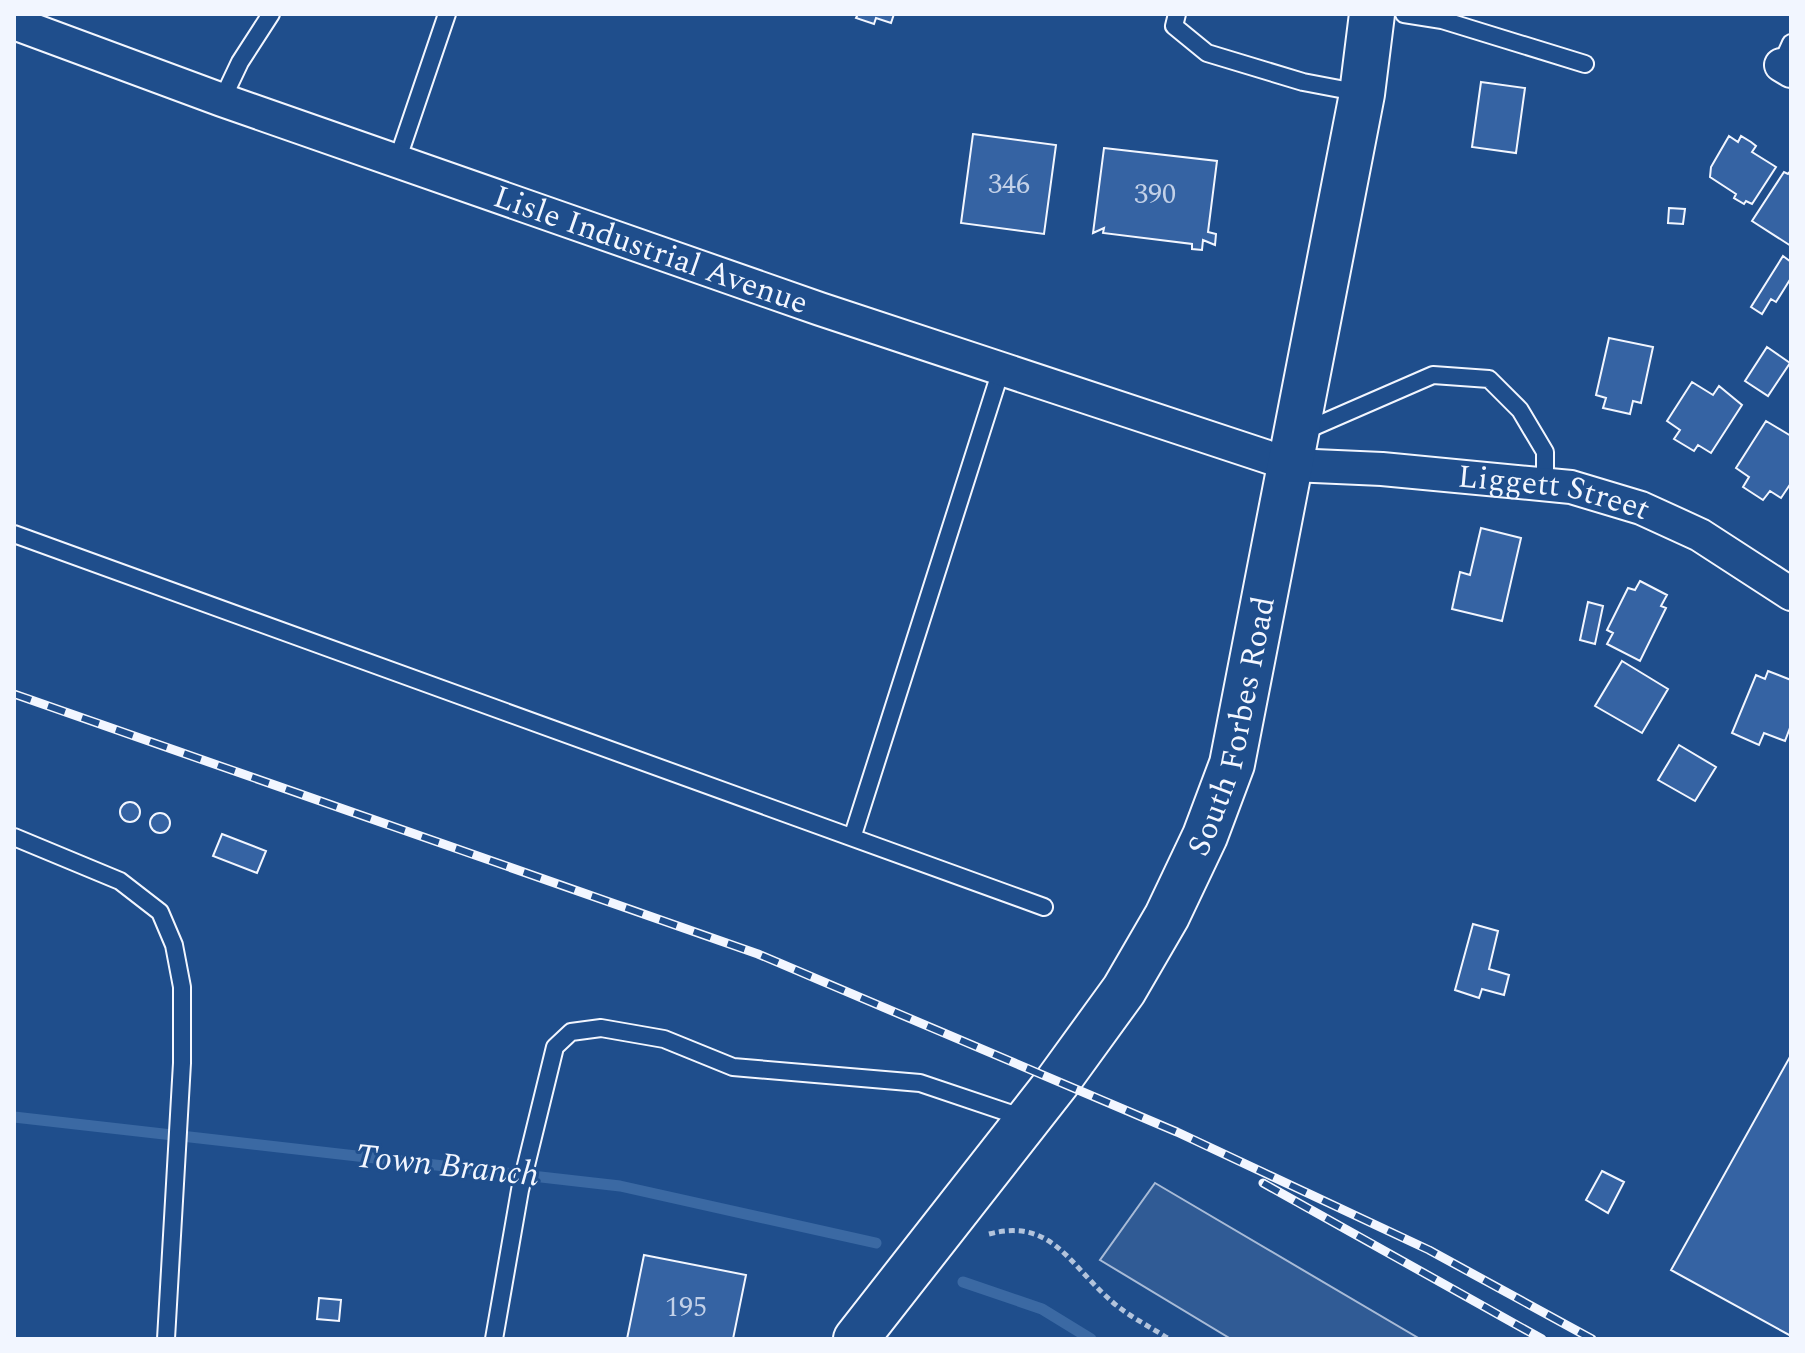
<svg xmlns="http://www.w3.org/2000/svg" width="1805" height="1353" viewBox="0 0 1805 1353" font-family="Spectral,serif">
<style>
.parking{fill:#305b95;stroke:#a8bbd7;stroke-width:2}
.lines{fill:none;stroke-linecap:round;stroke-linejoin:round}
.stream{stroke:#3b69a3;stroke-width:11}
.building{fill:#3563a3;stroke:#f2f6ff;stroke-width:2}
.service-casing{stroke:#f2f6ff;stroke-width:20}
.minor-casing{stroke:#f2f6ff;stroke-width:36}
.secondary-casing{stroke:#f2f6ff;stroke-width:48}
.path{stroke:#b3c4dc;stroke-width:5;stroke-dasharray:6 4;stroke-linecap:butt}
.service{stroke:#1f4e8c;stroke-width:16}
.minor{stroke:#1f4e8c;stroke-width:32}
.secondary{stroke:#1f4e8c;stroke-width:44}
.rail-casing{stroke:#f2f6ff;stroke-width:9}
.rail{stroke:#1f4e8c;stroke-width:6;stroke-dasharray:18;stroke-linecap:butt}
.labels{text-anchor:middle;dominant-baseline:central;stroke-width:6;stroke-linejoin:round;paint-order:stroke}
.number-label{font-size:28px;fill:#c3d1e8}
.street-label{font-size:32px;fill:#f2f6ff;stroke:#1f4e8c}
.water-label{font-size:34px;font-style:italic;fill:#f2f6ff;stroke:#1f4e8c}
</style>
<rect width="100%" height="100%" fill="#1f4e8c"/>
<path class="parking" d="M 1155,1183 L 1420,1339 L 1231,1339 L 1100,1260 Z"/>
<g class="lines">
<path class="stream" d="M 14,1117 L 620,1186 L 876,1243
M 963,1282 L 1042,1309 L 1091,1339"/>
</g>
<path class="building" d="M 858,14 L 894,14 L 891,23 L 876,18 L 874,24 L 856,18 Z
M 1481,82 L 1525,88 L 1516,153 L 1472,147 Z
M 973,134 L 1056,145 L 1044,234 L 961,223 Z
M 1729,136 L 1738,142 L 1741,136 L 1751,142 L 1756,146 L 1752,152 L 1776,167 L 1752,204 L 1746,201 L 1744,204 L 1734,198 L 1736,194 L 1710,177 L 1711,167 Z
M 1104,148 L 1217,161 L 1208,232 L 1216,234 L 1215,245 L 1203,240 L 1202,250 L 1192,249 L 1192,244 L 1103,233 L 1104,228 L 1093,233 Z
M 1791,170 L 1791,246 L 1752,221 L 1784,172 L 1788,174 Z
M 1669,208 L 1685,209 L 1683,224 L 1668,223 Z
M 1783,256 L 1791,262 L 1791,278 L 1776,302 L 1771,299 L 1762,314 L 1751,307 Z
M 1609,338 L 1653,347 L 1641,403 L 1633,401 L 1630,414 L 1603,408 L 1606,398 L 1596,395 Z
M 1767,347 L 1790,363 L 1768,396 L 1745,381 Z
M 1692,382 L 1713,395 L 1719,386 L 1742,405 L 1711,453 L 1698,445 L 1694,451 L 1674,439 L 1680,430 L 1667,421 Z
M 1766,421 L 1791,436 L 1791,483 L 1781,498 L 1770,491 L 1763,500 L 1743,487 L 1749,477 L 1736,468 Z
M 1481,528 L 1521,538 L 1502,621 L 1452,609 L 1460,572 L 1470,575 Z
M 1640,581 L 1667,595 L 1661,606 L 1666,608 L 1640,661 L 1607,644 L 1613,633 L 1607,630 L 1628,588 L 1635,590 Z
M 1588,602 L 1603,606 L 1595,644 L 1580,640 Z
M 1622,661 L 1668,689 L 1642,733 L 1595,706 Z
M 1768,671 L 1791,680 L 1791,725 L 1785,741 L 1764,733 L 1759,745 L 1732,733 L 1756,675 L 1765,679 Z
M 1679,745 L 1716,767 L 1695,801 L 1658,780 Z
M120 812a10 10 0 1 1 20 0a10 10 0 1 1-20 0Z
M150 823a10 10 0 1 1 20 0a10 10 0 1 1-20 0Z
M 222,834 L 266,851 L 257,873 L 213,856 Z
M 1473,924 L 1498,931 L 1489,969 L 1509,975 L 1504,995 L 1482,989 L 1479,998 L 1455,990 Z
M 1791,1055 L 1791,1336 L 1671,1270 Z
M 1602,1171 L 1624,1182 L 1608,1213 L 1586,1200 Z
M 644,1255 L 746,1275 L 733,1339 L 627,1339 Z
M 319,1298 L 341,1300 L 339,1321 L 317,1319 Z"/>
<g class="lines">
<defs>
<path id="service" d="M 1177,14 L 1174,26 L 1207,53 L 1303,82 L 1361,93
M 1404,14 L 1442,20 L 1585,64
M 1781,65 L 1791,43
M 222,100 L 240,62 L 271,14
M 397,161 L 447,14
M 1302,432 L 1433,375 L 1489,379 L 1520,410 L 1545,452 L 1545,484
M 14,534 L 1044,907
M 853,835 L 1001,370
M 14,837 L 120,881 L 160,912 L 174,945 L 182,987 L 182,1063 L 166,1339
M 494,1339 L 520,1190 L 555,1047 L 571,1032 L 601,1028 L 664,1039 L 733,1067 L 920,1083 L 1024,1118"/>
<g id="minor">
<path id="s1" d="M 14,23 L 222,100 L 820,309 L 1292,465 L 1382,469 L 1571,487 L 1641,508 L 1700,535 L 1791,594"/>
<path d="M 1781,65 L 1791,71"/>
</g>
<g id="secondary">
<path id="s2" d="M 856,1339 L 1058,1081 L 1124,990 L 1167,916 L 1205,836 L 1232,764 L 1362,94 L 1372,14"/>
</g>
</defs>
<use href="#service" class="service-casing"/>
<use href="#minor" class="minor-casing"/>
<use href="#secondary" class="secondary-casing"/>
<path class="path" d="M 989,1234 C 1050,1218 1068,1262 1107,1297 C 1124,1314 1149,1326 1169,1339"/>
<use href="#service" class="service"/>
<use href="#minor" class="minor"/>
<use href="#secondary" class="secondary"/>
<defs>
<path id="rail" d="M 14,694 L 758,954 L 1177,1132 L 1429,1250 L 1592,1339
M 1263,1183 L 1542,1339"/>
</defs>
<use href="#rail" class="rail-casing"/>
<use href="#rail" class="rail"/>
</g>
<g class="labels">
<g class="number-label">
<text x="1009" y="184">346</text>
<text x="1155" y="194">390</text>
<text x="686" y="1307">195</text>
</g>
<g class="street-label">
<text stroke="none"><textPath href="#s1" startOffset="676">Lisle Industrial Avenue</textPath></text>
<text stroke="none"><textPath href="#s1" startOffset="1616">Liggett Street</textPath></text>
<text stroke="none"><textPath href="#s2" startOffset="728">South Forbes Road</textPath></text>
</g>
<g class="water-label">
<text transform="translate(447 1166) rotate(6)">Town Branch</text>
</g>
</g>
<rect width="1805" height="1353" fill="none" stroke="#f2f6ff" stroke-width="32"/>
</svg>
